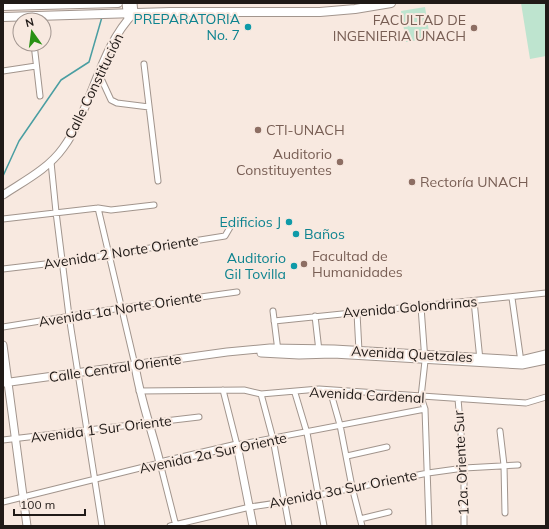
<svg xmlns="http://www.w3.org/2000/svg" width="549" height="529" viewBox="0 0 549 529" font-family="Mulish,sans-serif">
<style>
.green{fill:#bee4cf}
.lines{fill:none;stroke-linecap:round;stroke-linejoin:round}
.stream{stroke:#4a9ea2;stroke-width:1.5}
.street-casing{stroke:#a2958d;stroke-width:7}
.secondary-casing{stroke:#a2958d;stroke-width:9}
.primary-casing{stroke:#a2958d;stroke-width:10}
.street{stroke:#fff;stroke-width:5}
.secondary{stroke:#fff;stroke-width:7}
.primary{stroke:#fff;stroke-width:8}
.culture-dot{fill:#0f9aa8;stroke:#f8e9e0;stroke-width:1.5}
.education-dot{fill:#8d6e63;stroke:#f8e9e0;stroke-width:1.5}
.labels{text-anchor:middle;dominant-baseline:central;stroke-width:4;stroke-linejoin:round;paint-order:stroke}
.culture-label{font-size:14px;fill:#0d838f;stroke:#f8e9e0;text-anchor:end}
.education-label{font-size:14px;fill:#785e54;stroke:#f8e9e0;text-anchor:start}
.street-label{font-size:14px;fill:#201a17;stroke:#f8e9e0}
</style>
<rect width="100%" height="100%" fill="#f8e9e0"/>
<path class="green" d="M 521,3 L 546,3 L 546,56 L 530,59 Z
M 425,7 L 430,38 L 406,42 L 401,11 Z"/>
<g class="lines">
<path class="stream" d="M 3,176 L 19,141 L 61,80 L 89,62 L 102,17"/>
<defs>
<path id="street" d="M 34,44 L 40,96
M 144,64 L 158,181
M 3,71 L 36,66
M 99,74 L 111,100 L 117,103 L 149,107
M 51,162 L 56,212 L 69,316 L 102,526
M 98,208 L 135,365
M 3,219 L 98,208 L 111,210 L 154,205
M 3,269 L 62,262 L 225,236 L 232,224
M 512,298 L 521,362
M 474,301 L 480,360
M 421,307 L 425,361 L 421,397 L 425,409 L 429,526
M 273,311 L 278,351
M 357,313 L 359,351
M 315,316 L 319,351
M 274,321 L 546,293
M 3,327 L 121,308 L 237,292
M 223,390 L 237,445 L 425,409
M 330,390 L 340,425 L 352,487 L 362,526
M 139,391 L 244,390 L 261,394 L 319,389 L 526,403 L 546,397
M 295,393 L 307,433 L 324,526
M 261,394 L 273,439 L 289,526
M 458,399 L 464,468 L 464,526
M 500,431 L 504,465 L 505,513
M 3,440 L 199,417
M 347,456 L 387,447
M 3,502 L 160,463 L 176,526
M 360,519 L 389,512
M 170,526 L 250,507 L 284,502 L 428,473 L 464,468 L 518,465"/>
<path id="secondary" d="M 126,3 L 128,19
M 3,195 C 24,181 48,169 63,148 C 92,109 99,48 134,13 L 133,3
M 3,345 L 27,526
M 261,353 L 299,355 L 333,354 L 522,365 L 546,360
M 135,365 C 140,399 152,430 160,463 L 237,445 L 253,526
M 3,383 L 227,352 L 270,348 L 334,349 L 521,360 L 546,354"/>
<path id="primary" d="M 3,6 L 118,3
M 3,17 L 170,12 L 320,12 L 355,9 L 391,3"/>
</defs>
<use href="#street" class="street-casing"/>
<use href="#secondary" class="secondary-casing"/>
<use href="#primary" class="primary-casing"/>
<use href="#street" class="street"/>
<use href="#secondary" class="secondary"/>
<use href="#primary" class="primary"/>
</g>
<g class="culture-dot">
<circle cx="248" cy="27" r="4"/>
<circle cx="289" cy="222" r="4"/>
<circle cx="296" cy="234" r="4"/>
<circle cx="294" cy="266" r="4"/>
</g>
<g class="education-dot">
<circle cx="474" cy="28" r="4"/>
<circle cx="258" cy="130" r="4"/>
<circle cx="340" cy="162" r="4"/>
<circle cx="412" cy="182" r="4"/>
<circle cx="304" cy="264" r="4"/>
</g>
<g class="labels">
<g class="culture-label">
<text x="240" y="19">PREPARATORIA<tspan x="240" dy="16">No. 7</tspan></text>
<text x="281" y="222">Edificios J</text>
<text x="304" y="234" text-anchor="start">Baños</text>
<text x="286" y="258">Auditorio<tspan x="286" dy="16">Gil Tovilla</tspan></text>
</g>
<g class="education-label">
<text x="466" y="20" text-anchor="end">FACULTAD DE<tspan x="466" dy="16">INGENIERIA UNACH</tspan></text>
<text x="266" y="130">CTI-UNACH</text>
<text x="332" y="154" text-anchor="end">Auditorio<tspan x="332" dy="16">Constituyentes</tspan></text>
<text x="420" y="182">Rectoría UNACH</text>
<text x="312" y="256">Facultad de<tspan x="312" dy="16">Humanidades</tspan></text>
</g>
<g class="street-label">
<text transform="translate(94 86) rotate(-64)">Calle Constitución</text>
<text transform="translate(121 252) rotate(-9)">Avenida 2 Norte Oriente</text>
<text transform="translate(410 307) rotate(-5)">Avenida Golondrinas</text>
<text transform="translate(120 309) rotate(-9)">Avenida 1a Norte Oriente</text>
<text transform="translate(412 354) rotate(3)">Avenida Quetzales</text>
<text transform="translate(115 368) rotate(-8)">Calle Central Oriente</text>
<text transform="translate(367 395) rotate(3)">Avenida Cardenal</text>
<text transform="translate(101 429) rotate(-7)">Avenida 1 Sur Oriente</text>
<text transform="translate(213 453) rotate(-12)">Avenida 2a Sur Oriente</text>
<text transform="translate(461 463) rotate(-93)">12a. Oriente Sur</text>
<text transform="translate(343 489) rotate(-11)">Avenida 3a Sur Oriente</text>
</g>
</g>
<rect width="549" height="529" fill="none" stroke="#201a17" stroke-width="8"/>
<g transform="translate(32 32) rotate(346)"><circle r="19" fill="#f8e9e0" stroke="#a29690"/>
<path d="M0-3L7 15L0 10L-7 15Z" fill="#299114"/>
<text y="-6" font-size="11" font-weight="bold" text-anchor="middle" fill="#201a17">N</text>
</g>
<path d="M14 509v6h71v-6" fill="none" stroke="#201a17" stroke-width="2"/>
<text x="20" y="509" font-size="12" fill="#201a17" stroke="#f8e9e0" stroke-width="3" paint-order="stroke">100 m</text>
</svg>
